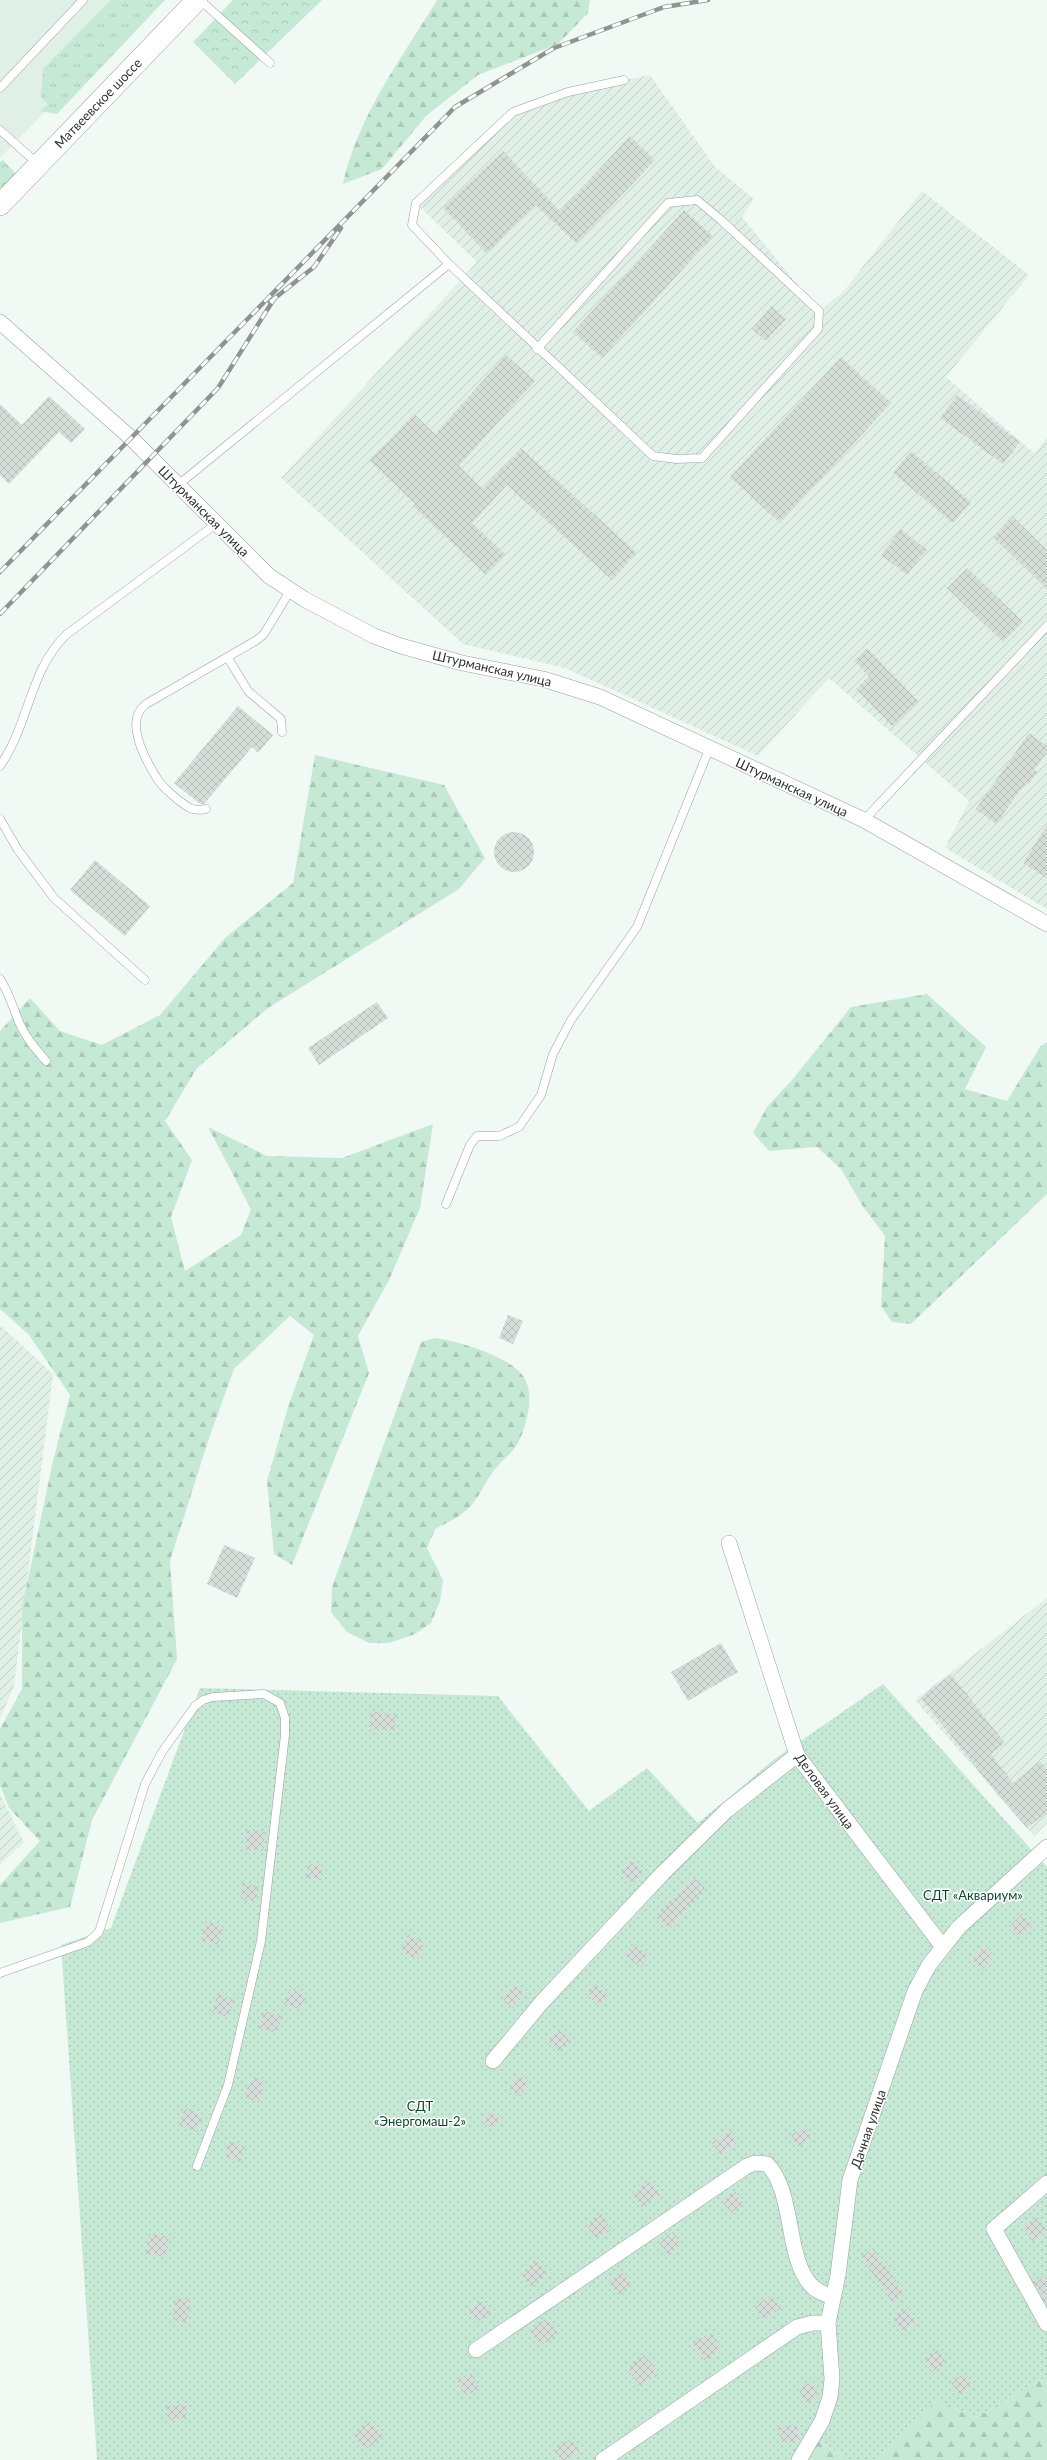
<svg xmlns="http://www.w3.org/2000/svg" width="1047" height="2460" viewBox="0 0 1047 2460" font-family="Lato,sans-serif">
<style>
.built{fill:#e0f0e7}
.industrial{fill:url(#industrial-furrows)}
.grass{fill:url(#grass-tufts)}
.forest{fill:url(#forest-firs)}
.park{fill:url(#park-crowns)}
.garden{fill:url(#garden-dots)}
.building{fill:url(#building-cross-hatch)}
.lines{fill:none;stroke-linecap:round;stroke-linejoin:round}
.lane-casing{stroke:#99a09c;stroke-width:9}
.street-casing{stroke:#99a09c;stroke-width:16}
.secondary-casing{stroke:#99a09c;stroke-width:22}
.lane{stroke:#fff;stroke-width:8}
.street{stroke:#fff;stroke-width:15}
.secondary{stroke:#fff;stroke-width:21}
.rail-casing{stroke:#8e9491;stroke-width:4.5}
.rail{stroke:#fff;stroke-width:3;stroke-dasharray:9;stroke-linecap:butt}
.labels{text-anchor:middle;dominant-baseline:central;stroke-width:3;stroke-linejoin:round;paint-order:stroke}
.street-label{font-size:13px;fill:#2f3230;stroke:#fff}
.park-label{font-size:13px;fill:#0c472f;stroke:#fff}
</style>
<defs>
<pattern id="industrial-furrows" width="10" height="10" patternUnits="userSpaceOnUse"><rect width="10" height="10" fill="#e0f0e7"/><path d="M-1 1l2-2M0 10L10 0M9 11l2-2" fill="none" stroke="#c0cec6"/></pattern>
<pattern id="grass-tufts" width="24" height="20" patternUnits="userSpaceOnUse"><rect width="24" height="20" fill="#c5e9d5"/><path d="M3 7l-1-3M5 7V3M7 7l1-3M15 17l-1-3M17 17v-4M19 17l1-3" fill="none" stroke="#aac8b7"/></pattern>
<pattern id="forest-firs" width="22" height="20" patternUnits="userSpaceOnUse"><rect width="22" height="20" fill="#c5e9d5"/><path d="M5 1l3.5 6h-7zM16 11l3.5 6h-7z" fill="#aac8b7"/></pattern>
<pattern id="park-crowns" width="20" height="18" patternUnits="userSpaceOnUse"><rect width="20" height="18" fill="#c5e9d5"/><path d="M2 6a3 3 0 1 1 6 0M12 15a3 3 0 1 1 6 0" fill="none" stroke="#aac8b7"/></pattern>
<pattern id="garden-dots" width="8" height="8" patternUnits="userSpaceOnUse"><rect width="8" height="8" fill="#c5e9d5"/><path d="M2 2h.1M6 6h.1" fill="none" stroke="#aac8b7" stroke-width="1.8" stroke-linecap="round"/></pattern>
<pattern id="building-cross-hatch" width="8" height="8" patternUnits="userSpaceOnUse"><rect width="8" height="8" fill="#d6ded9"/><path d="M0 0l8 8M0 8l8-8" fill="none" stroke="#b8bfbb"/></pattern>
</defs>
<rect width="100%" height="100%" fill="#f1f9f5"/>
<path class="built" d="M 0,0 L 154,0 L 0,158 Z"/>
<path class="industrial" d="M 650,75 L 715,167 L 754,199 L 742,217 L 819,311 L 843,292 L 922,191 L 1029,275 L 946,377 L 1034,453 L 1047,438 L 1047,909 L 945,848 L 969,801 L 829,678 L 758,756 L 565,668 L 463,644 L 281,478 L 477,262 L 416,203 L 513,112 L 553,95 Z
M 0,1325 L 53,1374 L 14,1686 L 0,1719 Z
M 1047,1598 L 1047,1823 L 1034,1836 L 915,1700 Z
M 0,1794 L 24,1842 L 0,1865 Z"/>
<path class="grass" d="M 111,0 L 165,0 L 57,114 L 40,111 L 48,104 L 41,97 L 43,69 Z"/>
<path class="forest" d="M 437,0 L 590,0 L 588,13 L 558,44 L 478,75 L 426,116 L 382,169 L 343,184 C 357,117 402,58 437,0 Z
M 315,755 L 444,785 L 485,858 L 459,889 L 268,1008 L 197,1068 L 165,1121 L 192,1160 L 171,1217 L 185,1271 L 241,1235 L 251,1209 L 208,1127 L 267,1156 L 342,1158 L 433,1124 L 420,1208 L 389,1280 L 358,1336 L 369,1373 L 292,1565 L 274,1554 L 267,1481 L 289,1404 L 314,1335 L 290,1316 L 234,1369 L 208,1441 L 170,1561 L 177,1659 L 92,1820 L 70,1907 L 0,1923 L 0,1885 L 40,1841 L 9,1808 L 0,1785 L 0,1729 L 22,1689 L 22,1607 L 53,1461 L 70,1395 L 29,1335 L 0,1309 L 0,1031 L 30,998 L 60,1031 L 102,1045 L 160,1015 L 226,937 L 293,883 Z
M 927,994 L 986,1047 L 965,1089 L 1007,1101 L 1040,1047 L 1047,1042 L 1047,1194 L 911,1324 L 892,1322 L 881,1306 L 885,1236 L 862,1205 L 841,1169 L 817,1147 L 769,1151 L 753,1133 L 767,1107 L 792,1080 L 851,1007 Z
M 435,1338 C 458,1341 517,1358 526,1381 C 534,1399 526,1427 518,1443 C 512,1454 499,1462 492,1473 C 486,1481 482,1491 476,1499 C 466,1514 451,1521 435,1529 L 427,1548 L 443,1580 L 440,1601 L 431,1623 L 415,1634 L 389,1643 L 369,1643 L 347,1632 L 331,1612 L 332,1587 L 421,1342 Z
M 1047,2376 L 1047,2460 L 876,2460 L 937,2400 L 975,2418 Z
M 817,2441 L 850,2460 L 805,2460 Z"/>
<path class="park" d="M 233,0 L 322,0 L 235,84 L 193,42 Z
M 3,160 L 18,176 L 0,193 L 0,162 Z"/>
<path class="garden" d="M 883,1684 L 1047,1867 L 1047,2376 L 975,2418 L 937,2400 L 876,2460 L 850,2460 L 818,2441 L 805,2460 L 97,2460 L 61,1945 L 111,1928 L 200,1688 L 498,1696 L 589,1811 L 647,1768 L 698,1823 L 776,1758 Z"/>
<path class="building" d="M 630,136 L 655,160 L 576,243 L 536,206 L 486,253 L 443,208 L 503,151 L 560,211 Z
M 684,210 L 713,236 L 602,358 L 573,332 Z
M 771,306 L 786,319 L 766,341 L 752,329 Z
M 506,355 L 535,381 L 459,466 L 483,489 L 521,448 L 637,553 L 612,580 L 507,485 L 472,523 L 505,554 L 485,574 L 413,506 L 415,504 L 370,461 L 414,414 L 435,434 Z
M 841,357 L 891,403 L 780,523 L 730,477 Z
M 957,395 L 1020,442 L 1003,464 L 940,418 Z
M 49,396 L 85,429 L 71,443 L 59,432 L 9,484 L 0,475 L 0,404 L 22,425 Z
M 911,451 L 971,502 L 953,523 L 893,473 Z
M 1012,516 L 1047,550 L 1047,589 L 993,537 Z
M 901,529 L 927,550 L 907,575 L 881,555 Z
M 967,568 L 1023,622 L 1003,642 L 947,588 Z
M 867,648 L 918,701 L 892,726 L 856,689 L 869,676 L 854,661 Z
M 238,706 L 273,735 L 258,753 L 252,747 L 204,804 L 200,804 L 174,783 Z
M 1029,733 L 1047,746 L 1047,752 L 1034,770 L 1037,772 L 1029,784 L 1026,782 L 996,824 L 976,809 Z
M 1047,825 L 1047,878 L 1023,863 Z
M494 852a20 20 0 1 1 40 0a20 20 0 1 1-40 0Z
M 95,860 L 150,906 L 125,936 L 70,890 Z
M 377,1002 L 388,1018 L 319,1065 L 308,1048 Z
M 508,1315 L 523,1321 L 513,1344 L 499,1338 Z
M 224,1545 L 255,1558 L 237,1598 L 207,1584 Z
M 721,1643 L 738,1672 L 688,1701 L 671,1672 Z
M 951,1674 L 1005,1743 L 991,1754 L 1013,1783 L 1040,1761 L 1047,1769 L 1047,1812 L 1027,1828 L 998,1795 L 921,1698 Z
M 371,1711 L 397,1715 L 394,1731 L 369,1728 Z
M 247,1830 L 265,1832 L 263,1851 L 245,1849 Z
M 631,1860 L 644,1872 L 633,1883 L 620,1872 Z
M 308,1864 L 323,1865 L 321,1880 L 306,1878 Z
M 693,1877 L 705,1888 L 670,1929 L 656,1918 Z
M 243,1883 L 258,1886 L 256,1901 L 240,1899 Z
M 1022,1914 L 1033,1926 L 1020,1938 L 1009,1927 Z
M 206,1921 L 224,1926 L 218,1945 L 200,1940 Z
M 408,1935 L 424,1941 L 418,1959 L 401,1953 Z
M 632,1944 L 649,1956 L 641,1967 L 624,1955 Z
M 984,1945 L 995,1956 L 982,1970 L 971,1959 Z
M 596,1984 L 609,1996 L 599,2006 L 587,1994 Z
M 514,1985 L 524,1994 L 512,2008 L 502,1998 Z
M 290,1989 L 307,1995 L 301,2010 L 284,2004 Z
M 218,1994 L 234,2000 L 228,2017 L 212,2012 Z
M 264,2011 L 282,2016 L 277,2033 L 259,2028 Z
M 558,2029 L 570,2041 L 558,2052 L 547,2041 Z
M 519,2074 L 531,2083 L 520,2096 L 508,2087 Z
M 251,2077 L 265,2081 L 259,2102 L 244,2098 Z
M 185,2108 L 203,2115 L 197,2132 L 179,2125 Z
M 490,2111 L 502,2119 L 493,2130 L 482,2122 Z
M 806,2127 L 812,2139 L 797,2147 L 791,2135 Z
M 730,2130 L 738,2142 L 721,2155 L 712,2143 Z
M 230,2141 L 245,2147 L 240,2162 L 224,2156 Z
M 652,2181 L 661,2195 L 641,2207 L 632,2192 Z
M 735,2191 L 744,2204 L 731,2213 L 721,2200 Z
M 602,2214 L 611,2230 L 596,2239 L 586,2223 Z
M 1038,2217 L 1047,2232 L 1033,2242 L 1023,2226 Z
M 673,2232 L 682,2245 L 668,2255 L 659,2242 Z
M 149,2234 L 169,2237 L 166,2257 L 146,2254 Z
M 873,2248 L 905,2294 L 893,2303 L 861,2257 Z
M 538,2261 L 547,2274 L 530,2286 L 521,2274 Z
M 622,2271 L 632,2284 L 618,2295 L 608,2282 Z
M 1047,2275 L 1047,2306 L 1034,2283 Z
M 771,2295 L 781,2308 L 764,2320 L 755,2307 Z
M 176,2298 L 191,2300 L 187,2322 L 172,2320 Z
M 481,2300 L 490,2313 L 476,2323 L 467,2310 Z
M 907,2308 L 917,2322 L 903,2332 L 893,2318 Z
M 547,2318 L 558,2334 L 540,2346 L 529,2330 Z
M 711,2332 L 722,2348 L 705,2361 L 693,2344 Z
M 938,2350 L 946,2362 L 932,2372 L 924,2360 Z
M 645,2355 L 659,2374 L 641,2387 L 627,2368 Z
M 471,2373 L 480,2388 L 466,2396 L 457,2381 Z
M 964,2373 L 973,2385 L 961,2395 L 951,2383 Z
M 813,2382 L 819,2398 L 804,2403 L 798,2387 Z
M 186,2404 L 187,2418 L 168,2420 L 166,2406 Z
M 371,2421 L 383,2436 L 365,2450 L 353,2434 Z
M 796,2424 L 800,2440 L 782,2444 L 778,2428 Z
M 571,2438 L 580,2452 L 568,2460 L 561,2460 L 554,2450 Z"/>
<g class="lines">
<defs>
<path id="lane" d="M 200,0 L 270,63
M 0,88 L 83,0
M 0,130 L 38,164
M 449,264 L 412,225 L 416,203 L 513,112 L 568,92 L 624,80
M 178,485 L 449,264 L 653,456 L 676,459 L 702,458 L 818,329 L 819,311 L 721,220 L 697,200 L 668,203 L 537,349
M 228,658 L 248,691 L 281,719 L 282,732
M 0,766 C 29,725 30,668 67,634 L 216,524
M 206,809 C 201,810 195,811 190,808 C 181,803 164,789 158,780 C 146,761 123,721 146,704 L 257,640 L 264,634 L 290,591
M 0,819 L 18,850 L 54,898 L 145,980
M 864,820 L 1047,626
M 0,979 C 9,993 13,1007 19,1022 C 25,1037 35,1048 46,1061
M 446,1204 L 470,1145 L 477,1136 L 499,1136 L 519,1127 L 541,1095 L 553,1054 L 571,1020 L 637,927 L 710,747
M 0,1973 L 88,1942 L 99,1932 L 145,1784 L 162,1752 L 195,1706 L 203,1700 L 213,1697 L 264,1694 L 280,1703 L 285,1718 L 285,1735 L 261,1941 L 228,2085 L 197,2166"/>
<path id="street" d="M 0,322 L 131,438 L 269,576 L 304,599 L 374,636 L 401,646 L 462,663 L 543,679 L 600,697 L 864,820 L 1047,924
M 729,1543 L 797,1755 L 943,1947
M 493,2061 L 542,2002 L 663,1873 L 727,1810 L 797,1755
M 1047,2183 L 994,2229 L 1047,2324
M 476,2350 L 747,2166 L 755,2163 L 767,2164 C 795,2192 785,2257 811,2285 C 817,2292 825,2294 833,2297
M 603,2460 L 797,2327 L 813,2323 L 828,2323
M 799,2460 L 822,2421 L 830,2397 L 832,2379 L 828,2323 L 838,2275 L 850,2180 L 915,1991 L 929,1965 L 959,1927 L 1047,1847"/>
<path id="secondary" d="M 0,205 L 197,0"/>
</defs>
<use href="#lane" class="lane-casing"/>
<use href="#street" class="street-casing"/>
<use href="#secondary" class="secondary-casing"/>
<use href="#lane" class="lane"/>
<use href="#street" class="street"/>
<use href="#secondary" class="secondary"/>
<defs>
<path id="rail" d="M 270,302 L 314,267 L 341,228
M 0,572 L 455,107 L 554,48 L 664,7 L 708,0
M 0,614 L 218,388 L 274,299"/>
</defs>
<use href="#rail" class="rail-casing"/>
<use href="#rail" class="rail"/>
</g>
<g class="labels">
<g class="street-label">
<text transform="translate(98 103) rotate(-46)">Матвеевское шоссе</text>
<text transform="translate(204 511) rotate(45)">Штурманская улица</text>
<text transform="translate(492 668) rotate(13)">Штурманская улица</text>
<text transform="translate(792 787) rotate(25)">Штурманская улица</text>
<text transform="translate(825 1791) rotate(54)">Деловая улица</text>
<text transform="translate(868 2129) rotate(-71)">Дачная улица</text>
</g>
<g class="park-label">
<text x="973" y="1895">СДТ «Аквариум»</text>
<text x="420" y="2106">СДТ<tspan x="420" dy="15">«Энергомаш-2»</tspan></text>
</g>
</g>
</svg>
